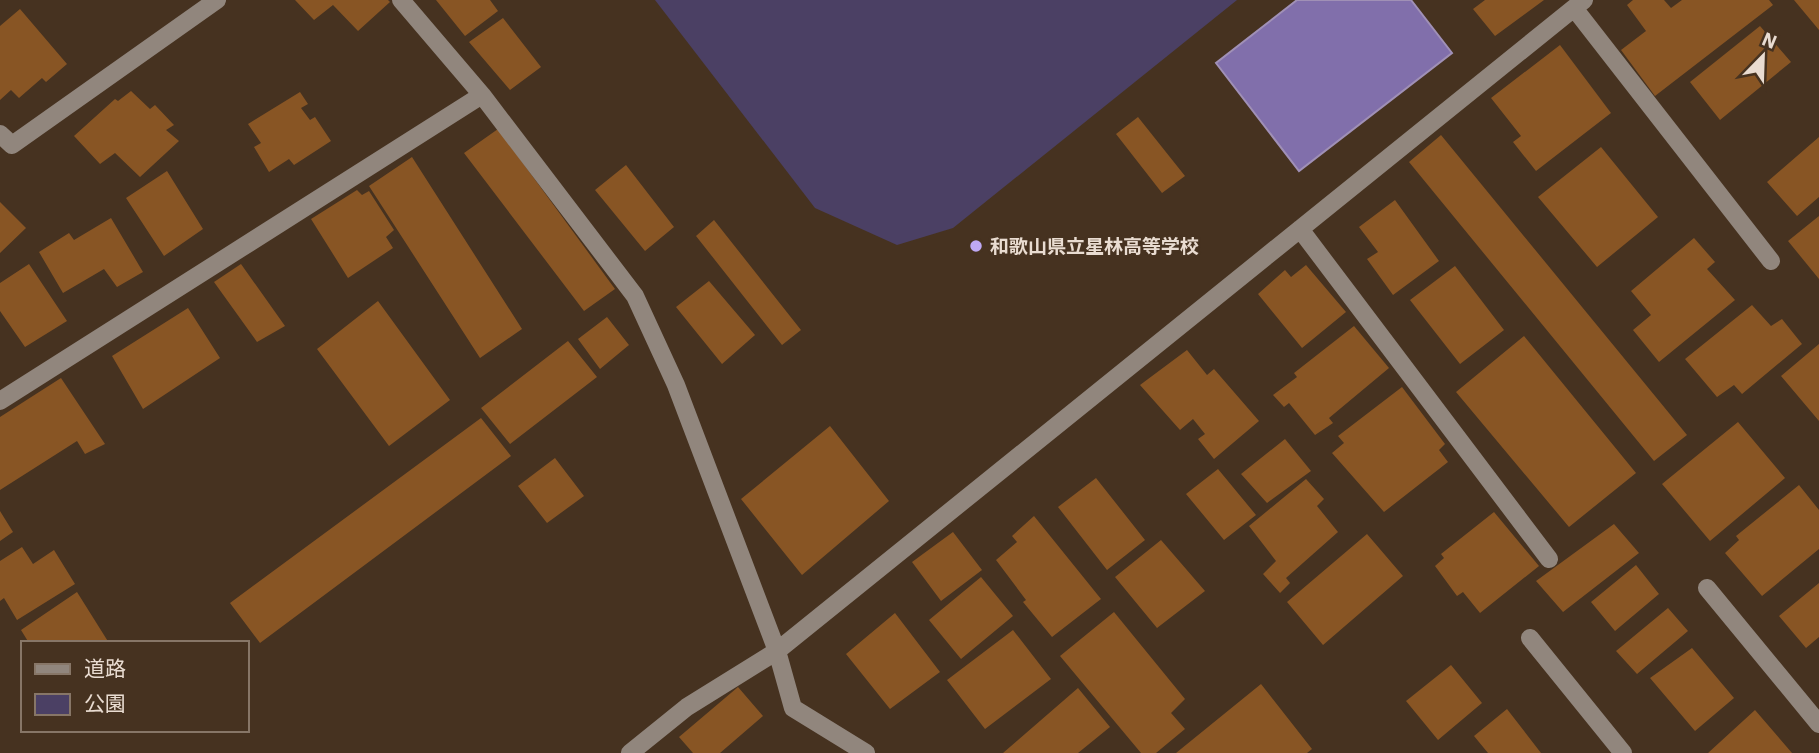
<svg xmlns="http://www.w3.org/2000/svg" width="1819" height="753" viewBox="0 0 1819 753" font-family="'IBM Plex Sans','Noto Sans JP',sans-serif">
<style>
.green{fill:#4b4064}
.water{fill:#816fab;stroke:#a090b6;stroke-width:2}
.building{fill:#885524}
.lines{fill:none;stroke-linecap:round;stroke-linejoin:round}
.minor{stroke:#91867d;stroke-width:18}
.poi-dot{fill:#bfa9f4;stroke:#463220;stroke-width:2.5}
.labels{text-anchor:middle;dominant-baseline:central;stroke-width:5;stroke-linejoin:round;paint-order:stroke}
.poi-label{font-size:19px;font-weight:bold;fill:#e9dcd1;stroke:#463220;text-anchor:start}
</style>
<rect width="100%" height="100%" fill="#463220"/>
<path class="green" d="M 655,0 L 1237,0 L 953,228 L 897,245 L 815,208 Z"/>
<path class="water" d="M 1297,0 L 1411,0 L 1452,53 L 1299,171 L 1216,63 Z"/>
<path class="building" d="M 295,0 L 388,0 L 390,2 L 358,31 L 333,5 L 314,20 Z
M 436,0 L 490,0 L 498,11 L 465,36 Z
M 1485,0 L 1544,0 L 1495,36 L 1473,9 Z
M 1633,0 L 1664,0 L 1671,8 L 1682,0 L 1769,0 L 1773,5 L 1655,96 L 1621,50 L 1646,31 L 1627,5 Z
M 1794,0 L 1819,0 L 1819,30 Z
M 20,9 L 67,64 L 46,82 L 42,78 L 19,98 L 11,90 L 0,100 L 0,26 Z
M 503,18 L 541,67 L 510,90 L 469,42 Z
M 1760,26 L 1791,62 L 1720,120 L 1690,82 Z
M 1560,45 L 1611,113 L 1536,171 L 1513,142 L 1521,136 L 1491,98 Z
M 131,91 L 150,109 L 155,105 L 174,125 L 166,130 L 179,141 L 140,177 L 115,153 L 100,164 L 74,136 L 115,99 L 118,101 Z
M 300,92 L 308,104 L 301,108 L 310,120 L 315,117 L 331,141 L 294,165 L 289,159 L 269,172 L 254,147 L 261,143 L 248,124 Z
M 1138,117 L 1185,176 L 1162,193 L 1116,134 Z
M 498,129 L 615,289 L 584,311 L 464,153 Z
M 1441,135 L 1687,435 L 1654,461 L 1409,162 Z
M 1819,137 L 1819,197 L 1797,216 L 1767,182 Z
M 1601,147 L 1658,217 L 1597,267 L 1538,197 Z
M 412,157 L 522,329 L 480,358 L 369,186 Z
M 626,165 L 674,227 L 645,251 L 595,190 Z
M 167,171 L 203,229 L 164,256 L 126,198 Z
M 357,190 L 362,195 L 369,191 L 394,230 L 386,237 L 393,248 L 348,278 L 311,219 Z
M 1395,200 L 1439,261 L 1393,295 L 1367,259 L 1378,252 L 1359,227 Z
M 0,202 L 26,228 L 0,253 Z
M 1819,216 L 1819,279 L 1788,241 Z
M 111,218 L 143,272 L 117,287 L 104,269 L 63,293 L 39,252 L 69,233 L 74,240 Z
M 714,220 L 801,330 L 782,345 L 696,236 Z
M 1694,238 L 1715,262 L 1707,269 L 1735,300 L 1659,362 L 1633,330 L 1651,315 L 1631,291 Z
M 29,264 L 67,321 L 25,347 L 0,311 L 0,283 Z
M 241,264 L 285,326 L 257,342 L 214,282 Z
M 1306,265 L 1346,312 L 1302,348 L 1258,294 L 1285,270 L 1291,277 Z
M 1455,266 L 1504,330 L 1460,364 L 1410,300 Z
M 709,281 L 755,335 L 722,364 L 676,307 Z
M 378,301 L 450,400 L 389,446 L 317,349 Z
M 1752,305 L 1771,326 L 1782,319 L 1802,344 L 1742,394 L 1734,385 L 1717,397 L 1685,359 Z
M 188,308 L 220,358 L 143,409 L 112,356 Z
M 607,317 L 629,345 L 600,369 L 578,339 Z
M 1354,326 L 1389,368 L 1329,418 L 1333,423 L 1315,435 L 1289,403 L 1284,407 L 1273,395 L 1297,377 L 1294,373 Z
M 1524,336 L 1636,473 L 1569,527 L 1456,392 Z
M 568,341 L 597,377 L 510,444 L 481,408 Z
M 1819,344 L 1819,421 L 1781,376 Z
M 1187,350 L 1207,375 L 1214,369 L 1259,421 L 1214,459 L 1198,439 L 1205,434 L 1193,419 L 1180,430 L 1140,385 Z
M 61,378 L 105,444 L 85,454 L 77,441 L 0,490 L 0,417 Z
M 1402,387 L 1445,444 L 1439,450 L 1448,462 L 1384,512 L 1332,453 L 1344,443 L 1338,436 Z
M 481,418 L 511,456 L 260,643 L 230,603 Z
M 1738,422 L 1785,478 L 1710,541 L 1662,484 Z
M 830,426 L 889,501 L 802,575 L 741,499 Z
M 1285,439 L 1311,471 L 1267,503 L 1241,474 Z
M 555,458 L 584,496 L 547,523 L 518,486 Z
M 1218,469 L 1256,515 L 1224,540 L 1186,494 Z
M 1096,478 L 1145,540 L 1107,570 L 1058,507 Z
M 1306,479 L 1324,499 L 1317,506 L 1338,532 L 1286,578 L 1290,583 L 1280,593 L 1263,574 L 1276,561 L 1249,526 Z
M 1799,485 L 1819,510 L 1819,549 L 1762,596 L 1725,553 L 1739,540 L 1736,536 Z
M 0,511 L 13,532 L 0,541 Z
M 1494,512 L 1539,566 L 1480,613 L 1463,592 L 1457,596 L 1435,566 L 1444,558 L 1441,554 Z
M 1034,516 L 1101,599 L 1052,637 L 1023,602 L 1026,600 L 996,560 L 1017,542 L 1012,536 Z
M 1614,524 L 1639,553 L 1563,612 L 1536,581 Z
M 953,532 L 982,570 L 941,601 L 912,562 Z
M 1367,534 L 1403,576 L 1323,645 L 1287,602 Z
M 1161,540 L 1205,591 L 1157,628 L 1115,577 Z
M 22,547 L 33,564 L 54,550 L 75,584 L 17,620 L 4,598 L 0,601 L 0,561 Z
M 1636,565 L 1659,594 L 1615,631 L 1591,602 Z
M 981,577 L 1013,616 L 961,659 L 929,620 Z
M 1819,583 L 1819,637 L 1806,648 L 1779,616 Z
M 77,592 L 109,643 L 29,643 L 21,630 Z
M 1668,608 L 1688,631 L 1637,674 L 1616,651 Z
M 1114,612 L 1185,699 L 1171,713 L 1185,729 L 1156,753 L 1141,753 L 1060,656 Z
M 895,613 L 940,672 L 890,709 L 846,654 Z
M 1013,630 L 1051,679 L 985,729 L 947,680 Z
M 1692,648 L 1734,698 L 1695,731 L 1650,678 Z
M 1451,665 L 1482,703 L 1438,740 L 1406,701 Z
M 1261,684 L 1312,749 L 1307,753 L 1176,753 Z
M 738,687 L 763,716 L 720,753 L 693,753 L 679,737 Z
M 1078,688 L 1110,727 L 1078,753 L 1003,753 Z
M 1507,709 L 1541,753 L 1488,753 L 1474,736 Z
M 1755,710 L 1792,753 L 1708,753 Z"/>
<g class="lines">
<path class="minor" d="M 401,0 L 482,95 L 635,296 L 676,385 L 777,651 L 793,708 L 866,753
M 1574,8 L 1771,261
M 0,134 L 12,145 L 217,0
M 1300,229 L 1549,559
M 0,401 L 482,95
M 1707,588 L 1819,724
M 1530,638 L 1623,753
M 630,753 L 687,707 L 777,651 L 1584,0"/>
</g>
<circle class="poi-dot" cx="976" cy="246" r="7"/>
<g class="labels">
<g class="poi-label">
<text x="990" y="246">和歌山県立星林高等学校</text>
</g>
</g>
<rect x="21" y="641" width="228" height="91" fill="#463220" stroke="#877667" stroke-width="2"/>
<rect x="35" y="664" width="35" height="10" fill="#91867d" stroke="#877667" stroke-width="2"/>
<text x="84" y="676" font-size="21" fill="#e9dcd1">道路</text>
<rect x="35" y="694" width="35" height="21" fill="#4b4064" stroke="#877667" stroke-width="2"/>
<text x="84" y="711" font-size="21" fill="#e9dcd1">公園</text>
<g transform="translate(1763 56) rotate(23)" stroke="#463220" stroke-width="5" paint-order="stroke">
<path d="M0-5L12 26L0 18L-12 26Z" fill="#e9dcd1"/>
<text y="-10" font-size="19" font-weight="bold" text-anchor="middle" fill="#e9dcd1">N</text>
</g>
</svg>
